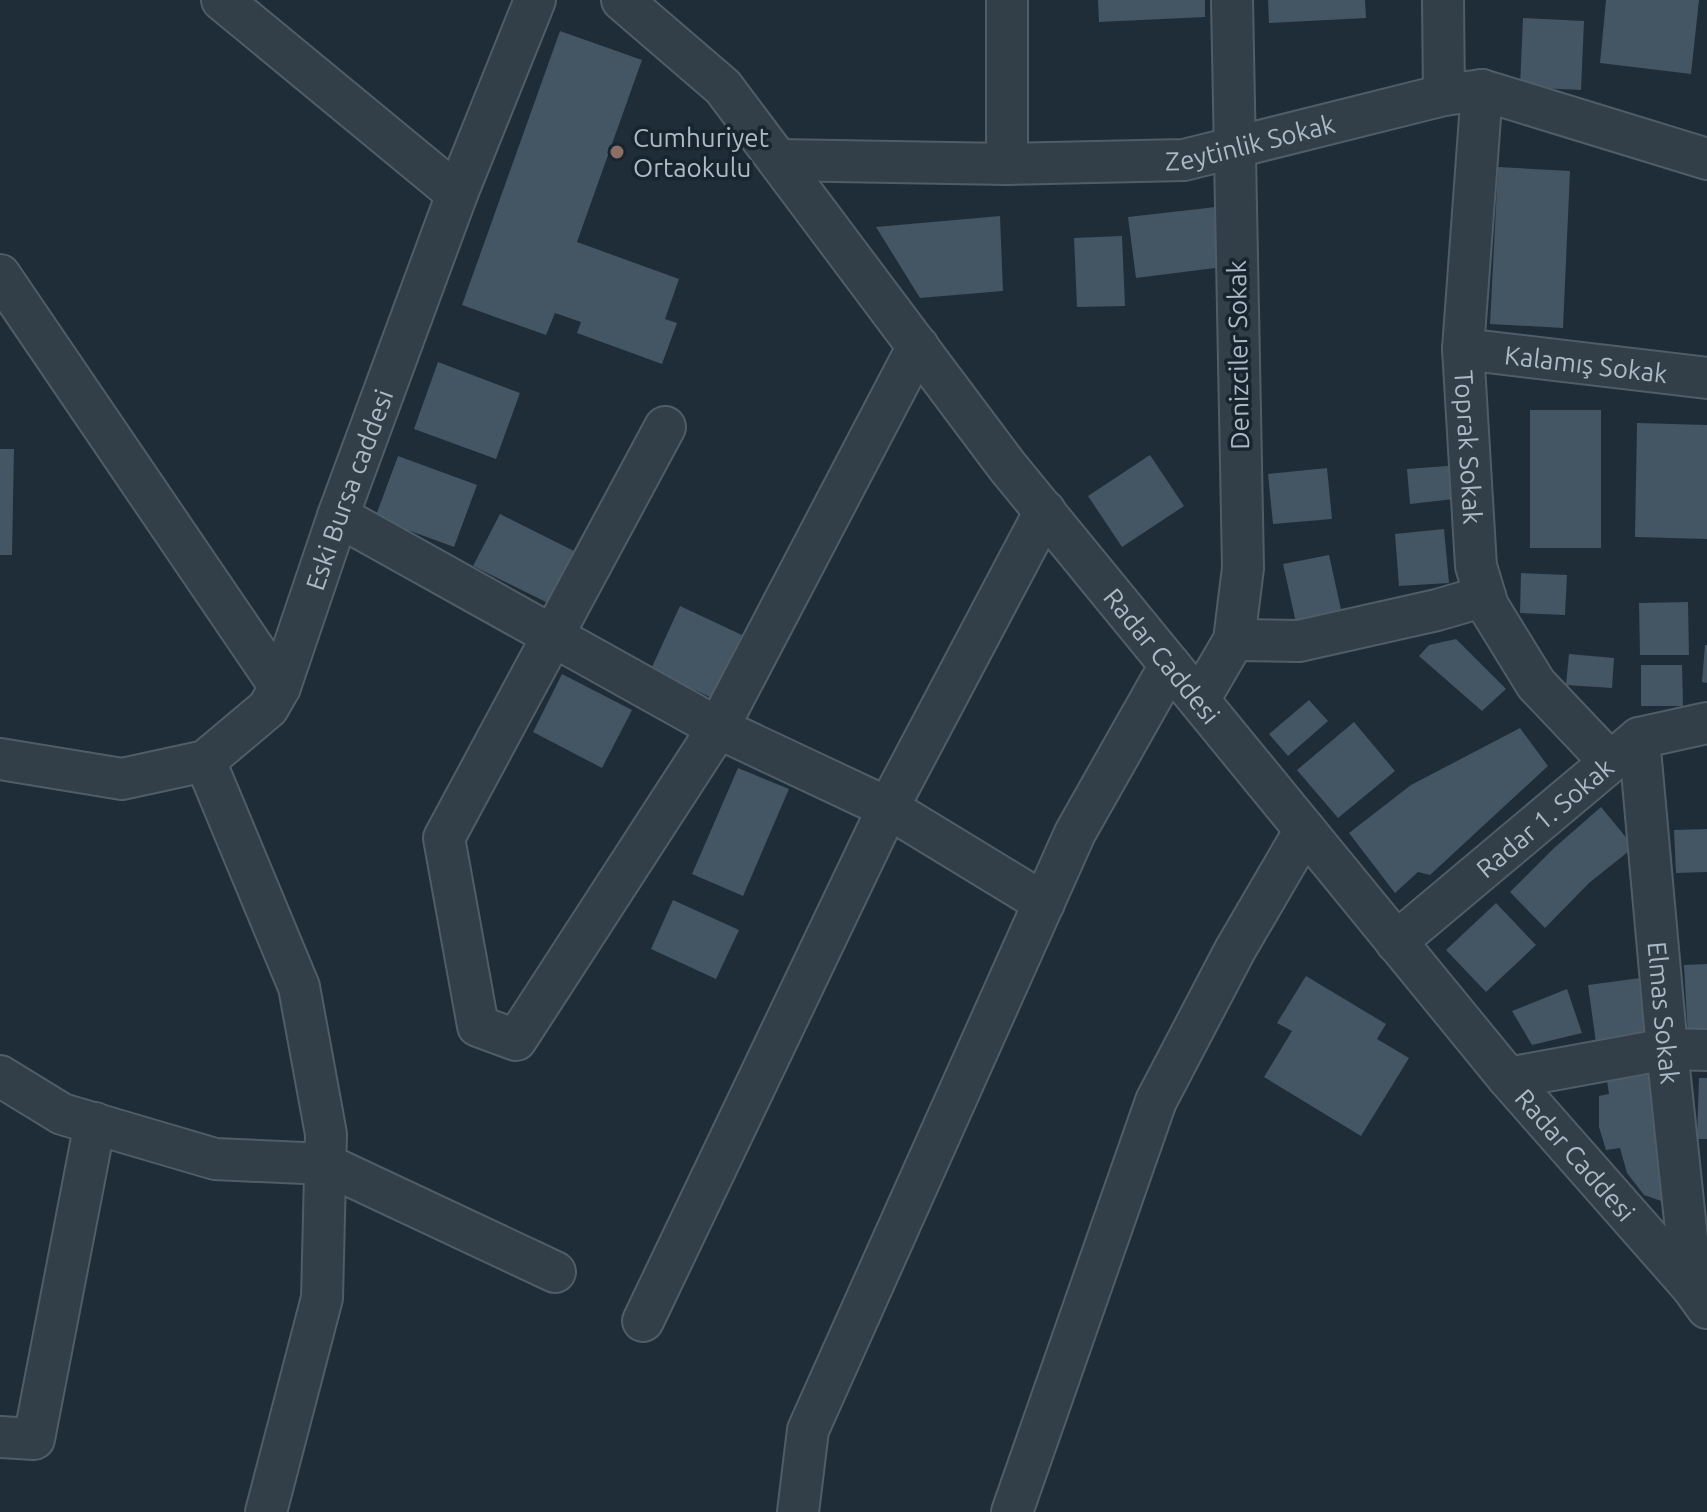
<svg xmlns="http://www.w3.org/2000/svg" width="1707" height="1512" viewBox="0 0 1707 1512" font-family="Ubuntu,sans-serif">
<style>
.building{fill:#445563}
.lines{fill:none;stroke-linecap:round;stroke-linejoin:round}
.street-casing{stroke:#505d67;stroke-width:44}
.street{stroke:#323f49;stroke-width:40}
.education-dot{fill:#8d6e63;stroke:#18242e;stroke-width:3}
.labels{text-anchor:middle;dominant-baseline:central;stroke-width:7;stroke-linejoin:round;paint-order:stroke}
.poi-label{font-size:26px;fill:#acbac6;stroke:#18242e;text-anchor:start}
.street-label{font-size:26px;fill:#acbac6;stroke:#18242e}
</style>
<rect width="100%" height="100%" fill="#1f2d39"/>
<path class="building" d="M 1098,0 L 1205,0 L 1205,17 L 1099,22 Z
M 1268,0 L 1365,0 L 1366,18 L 1269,23 Z
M 1606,0 L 1699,0 L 1691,74 L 1600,63 Z
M 1523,18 L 1584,21 L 1581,90 L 1520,87 Z
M 560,31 L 642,60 L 577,242 L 679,279 L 665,319 L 677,323 L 662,364 L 577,333 L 581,322 L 555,313 L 546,335 L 462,305 Z
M 1498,167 L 1570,171 L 1563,328 L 1490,324 Z
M 1216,207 L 1223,267 L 1136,278 L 1128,217 Z
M 1000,216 L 1003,291 L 920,298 L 876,227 Z
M 1122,236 L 1125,306 L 1077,307 L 1074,238 Z
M 438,362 L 520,393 L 496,459 L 414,429 Z
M 1530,410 L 1601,410 L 1601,548 L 1530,548 Z
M 1637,423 L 1707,425 L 1707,539 L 1635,537 Z
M 0,449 L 14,449 L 12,555 L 0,555 Z
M 1150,455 L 1184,506 L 1122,547 L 1088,496 Z
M 398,456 L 477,485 L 454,547 L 375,518 Z
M 1460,465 L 1463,498 L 1410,504 L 1407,469 Z
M 1327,468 L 1332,519 L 1273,524 L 1268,474 Z
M 500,514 L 580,554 L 554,606 L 473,566 Z
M 1444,529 L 1449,583 L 1399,586 L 1395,534 Z
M 1329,555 L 1342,614 L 1296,623 L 1283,564 Z
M 1521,573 L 1567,575 L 1565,615 L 1520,613 Z
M 1688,602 L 1689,655 L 1640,655 L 1639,603 Z
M 680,606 L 742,635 L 712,698 L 651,669 Z
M 1456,639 L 1506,689 L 1482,711 L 1419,656 L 1429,645 Z
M 1705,645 L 1707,645 L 1707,683 L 1702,682 Z
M 1569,654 L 1614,658 L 1612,688 L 1566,685 Z
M 1641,665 L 1682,665 L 1683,706 L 1641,706 Z
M 562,674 L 632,710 L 602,768 L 533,732 Z
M 1309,700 L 1328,721 L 1288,756 L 1269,734 Z
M 1354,722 L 1395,771 L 1338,818 L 1297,770 Z
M 1520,728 L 1548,766 L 1430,875 L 1418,872 L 1395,893 L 1349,833 L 1411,785 Z
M 738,768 L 789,789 L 743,896 L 692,874 Z
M 1601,807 L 1634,847 L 1589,883 L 1545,928 L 1510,892 L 1554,848 Z
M 1707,829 L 1707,872 L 1676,873 L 1674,830 Z
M 673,900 L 739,930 L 716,979 L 651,949 Z
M 1496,903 L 1536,945 L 1486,992 L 1446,950 Z
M 1707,964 L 1707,1037 L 1688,1038 L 1684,965 Z
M 1306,976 L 1386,1024 L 1377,1039 L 1409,1058 L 1361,1136 L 1264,1077 L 1292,1031 L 1277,1023 Z
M 1648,977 L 1656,1034 L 1596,1043 L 1588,985 Z
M 1567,989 L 1582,1033 L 1532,1045 L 1512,1011 Z
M 1658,1073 L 1667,1203 L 1644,1195 L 1627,1173 L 1620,1148 L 1606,1150 L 1599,1127 L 1599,1096 L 1609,1094 L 1607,1081 Z
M 1699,1078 L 1707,1078 L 1707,1139 L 1697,1139 Z"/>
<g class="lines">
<defs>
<g id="street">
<path d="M 222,0 L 457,194"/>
<path id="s1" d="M 622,0 L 723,87 L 1007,466 L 1508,1078 L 1692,1287 L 1707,1308"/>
<path d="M 1007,0 L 1007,164"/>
<path d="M 1443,0 L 1444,95"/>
<path id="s2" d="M 1482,90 L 1463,349 L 1476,566 L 1488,606 L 1536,684 L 1610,762"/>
<path id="s3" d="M 778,160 L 1007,164 L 1184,160 L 1444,95 L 1482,90 L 1707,159"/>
<path d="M 0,275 L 280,687"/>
<path id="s4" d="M 1463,349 L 1707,378"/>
<path d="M 665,427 L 444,838 L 478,1026 L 516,1040 L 718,728 L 918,346"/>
<path d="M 338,516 L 718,728 L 888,808 L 1044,903"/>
<path d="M 1234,640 L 1299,641 L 1437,610 L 1485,596"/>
<path d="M 1199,700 L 1234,640 L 1243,568 L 1232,0"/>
<path id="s5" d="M 1639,738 L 1667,1049 L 1692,1287"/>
<path id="s6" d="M 0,759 L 122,779 L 205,761 L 268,708 L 280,687 L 338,516 L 457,194 L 535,0"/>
<path d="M 205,761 L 299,987 L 326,1134 L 322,1298 L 266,1512"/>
<path id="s7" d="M 1396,942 L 1639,738 L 1707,723"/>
<path d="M 0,1076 L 62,1114 L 215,1159 L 325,1164 L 555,1272"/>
<path d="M 1508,1078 L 1667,1049 L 1707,1050"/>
<path d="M 643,1321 L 888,808 L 1045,511"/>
<path d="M 0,1437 L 34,1439 L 95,1123"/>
<path d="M 798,1512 L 808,1430 L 1075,833 L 1170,665"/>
<path d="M 1012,1512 L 1156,1101 L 1235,950 L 1305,830"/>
</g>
</defs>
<use href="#street" class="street-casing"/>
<use href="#street" class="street"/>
</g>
<circle class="education-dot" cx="617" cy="152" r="8"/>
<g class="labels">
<g class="poi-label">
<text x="633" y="137">Cumhuriyet<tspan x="633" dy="30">Ortaokulu</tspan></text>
</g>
<g class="street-label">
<text stroke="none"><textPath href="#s3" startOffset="474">Zeytinlik Sokak</textPath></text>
<text transform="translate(1238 355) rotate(-91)">Denizciler Sokak</text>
<text stroke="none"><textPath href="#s4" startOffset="124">Kalamış Sokak</textPath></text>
<text stroke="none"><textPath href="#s2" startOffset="358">Toprak Sokak</textPath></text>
<text stroke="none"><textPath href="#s6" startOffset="524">Eski Bursa caddesi</textPath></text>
<text stroke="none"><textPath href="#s1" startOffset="852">Radar Caddesi</textPath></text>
<text stroke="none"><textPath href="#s7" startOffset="194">Radar 1. Sokak</textPath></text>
<text stroke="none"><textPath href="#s5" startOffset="276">Elmas Sokak</textPath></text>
<text stroke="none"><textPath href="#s1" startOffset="1500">Radar Caddesi</textPath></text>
</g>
</g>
</svg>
